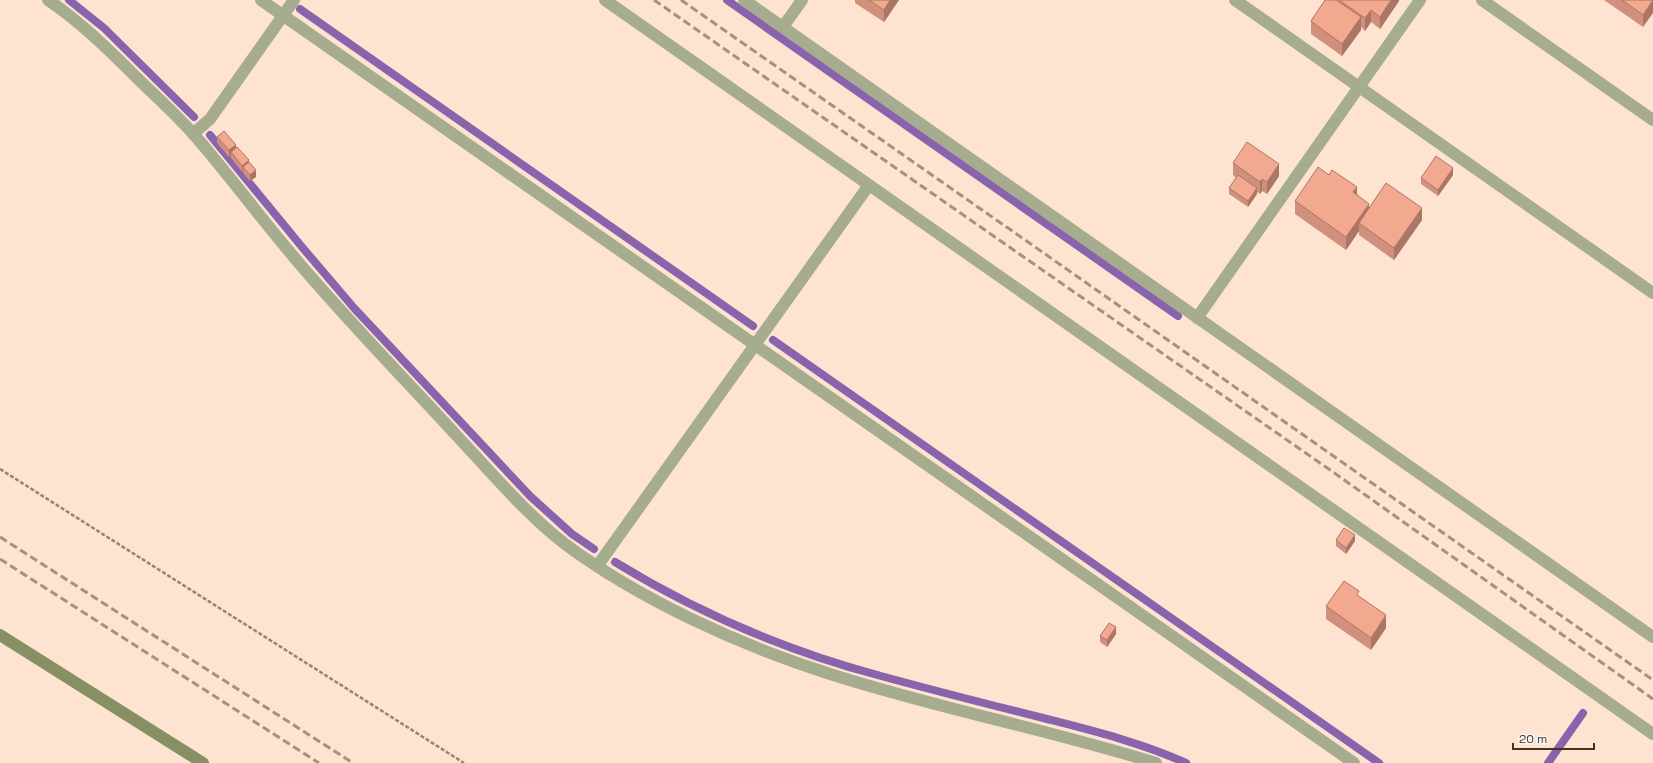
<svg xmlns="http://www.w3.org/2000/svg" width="1653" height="763" viewBox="0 0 1653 763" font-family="'Space Grotesk',sans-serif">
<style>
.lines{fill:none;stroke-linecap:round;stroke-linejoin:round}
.stream{stroke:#8964ad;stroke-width:8}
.path{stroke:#9b826f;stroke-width:2.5;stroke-dasharray:4 2;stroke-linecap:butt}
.street{stroke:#a6ad8f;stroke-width:12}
.secondary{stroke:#869063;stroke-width:12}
.rail{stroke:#a9907d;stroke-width:3;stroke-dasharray:8 4;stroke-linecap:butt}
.wall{fill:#d1907c}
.shaded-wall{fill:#aa7665}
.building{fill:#f3a890;stroke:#aa7665}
</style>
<rect width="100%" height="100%" fill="#fde3d0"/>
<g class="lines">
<path class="stream" d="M 69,0 L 104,28 L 194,117
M 727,0 L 1178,316
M 300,9 L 753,326
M 210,135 L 302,247 L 354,308 L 530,496 L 572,534 L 594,549
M 773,340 L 1379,763
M 615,562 C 698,613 787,651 881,676 C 936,691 991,705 1047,719 C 1094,731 1142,743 1186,763
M 1548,763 L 1583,713"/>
<path class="path" d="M 0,469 L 464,763"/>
<path class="street" d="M 48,0 C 79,21 105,46 132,73 C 153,94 176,114 196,137 C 229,175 260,217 293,256 C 345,318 402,376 457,436 C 492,473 525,513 565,544 C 639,599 739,645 827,673 C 935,708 1047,729 1156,763
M 261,0 L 1354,763
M 605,0 L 1653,734
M 744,0 L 1653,637
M 1235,0 L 1653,293
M 1482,0 L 1653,120
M 783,27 L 802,0
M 193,134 L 210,119 L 294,0
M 1197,318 L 1420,0
M 598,565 L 869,185"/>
<path class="secondary" d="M 0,635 L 203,763"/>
<path class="rail" d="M 654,0 L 1333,472 L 1653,699
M 681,0 L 1018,235 L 1653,680
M 0,537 L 353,763
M 0,559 L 319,763"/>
</g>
<path class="wall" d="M 855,0 L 899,0 L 884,22 L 855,3 Z
M 1325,0 L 1399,0 L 1399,1 L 1380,29 L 1371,22 L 1365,31 L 1361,27 L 1361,30 L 1342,56 L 1311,34 L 1311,21 Z
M 1604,0 L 1653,0 L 1643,27 Z
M 217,137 L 236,148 L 249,163 L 256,177 L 250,181 L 243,173 L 243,171 L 242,172 L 231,158 L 231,155 L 229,157 L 217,143 Z
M 1233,163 L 1279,176 L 1267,194 L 1262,191 L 1260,194 L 1257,192 L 1257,194 L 1248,207 L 1229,194 L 1229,188 L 1236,178 L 1233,175 Z
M 1453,175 L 1438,196 L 1421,184 L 1421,178 Z
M 1357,194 L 1369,207 L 1422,220 L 1394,260 L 1359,235 L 1359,231 L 1346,250 L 1295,214 L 1295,201 Z
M 1336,540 L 1355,541 L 1346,554 L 1336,546 Z
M 1359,597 L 1386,628 L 1371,650 L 1326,619 L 1326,606 Z
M 1116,634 L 1107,647 L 1100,642 L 1100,636 Z"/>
<path class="shaded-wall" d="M 890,0 L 899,0 L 884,22 L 884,10 Z
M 1391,0 L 1399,0 L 1399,1 L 1380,29 L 1380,17 Z
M 1653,0 L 1653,13 L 1643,27 L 1643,15 Z
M 1371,10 L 1371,22 L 1365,31 L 1365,18 Z
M 1361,17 L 1361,30 L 1342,56 L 1342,44 Z
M 236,145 L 236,151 L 231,152 L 231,155 L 229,157 L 229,150 Z
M 249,160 L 249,167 L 243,167 L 243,171 L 242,172 L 242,166 Z
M 1279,164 L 1279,176 L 1267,194 L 1267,182 Z
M 1453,168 L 1453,175 L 1438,196 L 1438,190 Z
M 256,170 L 256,177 L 250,181 L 250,175 Z
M 1262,179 L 1262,191 L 1260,194 L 1260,182 Z
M 1357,187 L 1357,200 L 1353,192 Z
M 1257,188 L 1257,194 L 1248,207 L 1248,201 Z
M 1369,204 L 1369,216 L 1359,223 L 1359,231 L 1346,250 L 1346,237 Z
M 1422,208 L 1422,220 L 1394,260 L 1394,248 Z
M 1355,535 L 1355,541 L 1346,554 L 1346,548 Z
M 1386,615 L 1386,628 L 1371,650 L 1371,638 Z
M 1116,627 L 1116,634 L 1107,647 L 1107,640 Z"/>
<path class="building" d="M 869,0 L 890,0 L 884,10 Z
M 1325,0 L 1336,0 L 1361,17 L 1342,44 L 1311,21 Z
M 1339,0 L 1391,0 L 1380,17 L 1371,10 L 1365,18 Z
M 1622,0 L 1653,0 L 1643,15 Z
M 224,131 L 236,145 L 229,150 L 217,137 Z
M 1247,142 L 1279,164 L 1267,182 L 1262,179 L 1260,182 L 1233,163 Z
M 237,147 L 249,160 L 242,166 L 231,152 Z
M 1436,156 L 1453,168 L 1438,190 L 1421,178 Z
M 249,162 L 256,170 L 250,175 L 243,167 Z
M 1318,167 L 1329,175 L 1332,170 L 1357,187 L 1353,192 L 1369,204 L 1346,237 L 1295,201 Z
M 1238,175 L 1257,188 L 1248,201 L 1229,188 Z
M 1386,183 L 1422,208 L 1394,248 L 1359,223 Z
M 1344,528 L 1355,535 L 1346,548 L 1336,540 Z
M 1344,581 L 1359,591 L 1357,595 L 1386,615 L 1371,638 L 1326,606 Z
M 1109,623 L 1116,627 L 1107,640 L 1100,636 Z"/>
<path d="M1513 743v6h81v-6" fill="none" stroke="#49301d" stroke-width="2"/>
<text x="1519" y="743" font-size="12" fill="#49301d" stroke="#f6f6f6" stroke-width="3" paint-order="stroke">20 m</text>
</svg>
